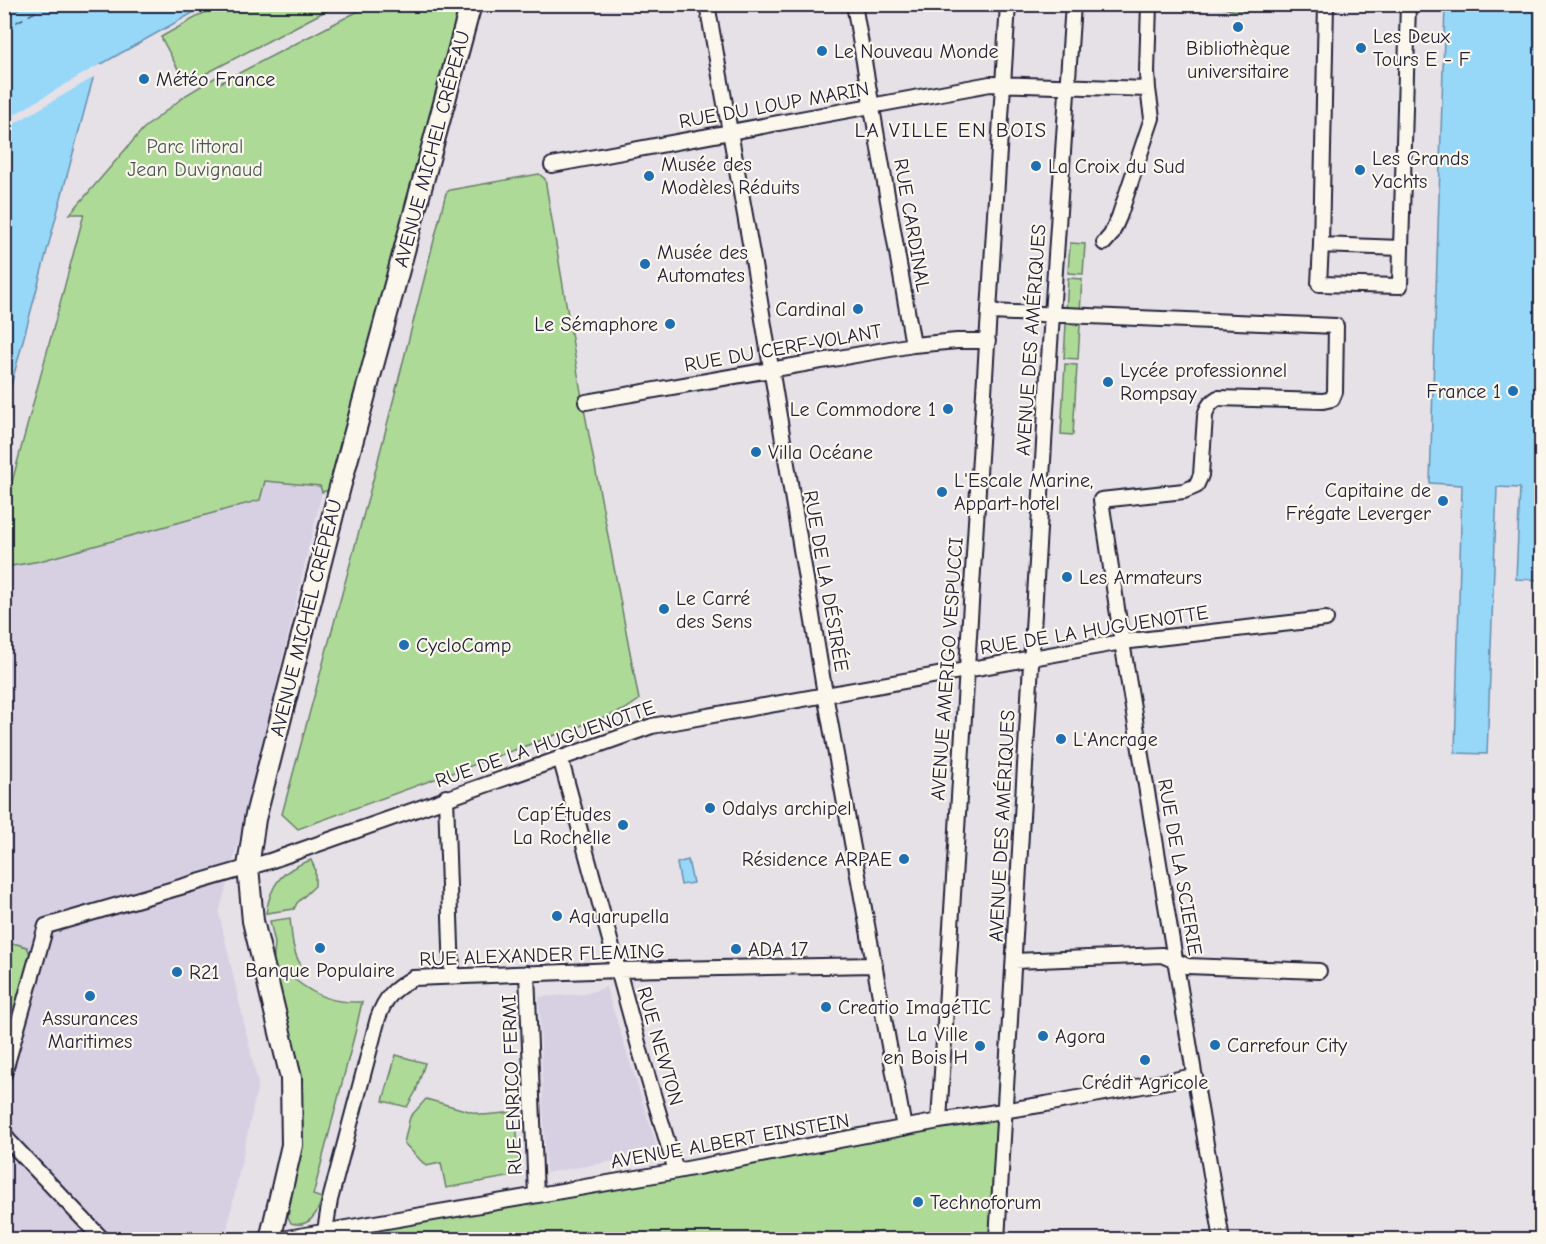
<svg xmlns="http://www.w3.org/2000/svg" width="1546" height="1244" viewBox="0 0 1546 1244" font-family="'Comic Neue',sans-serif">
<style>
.built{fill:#d7d0e3}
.green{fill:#aeda98;stroke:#687e6a;stroke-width:1.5}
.water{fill:#97d8f9;stroke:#688fad;stroke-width:1.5}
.pier{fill:#e6e0e7}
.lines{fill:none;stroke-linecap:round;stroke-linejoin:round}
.ferry{stroke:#455974;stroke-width:1.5;stroke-dasharray:8 6;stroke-linecap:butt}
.street-casing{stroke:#22223b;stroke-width:18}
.secondary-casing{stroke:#22223b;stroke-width:24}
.street{stroke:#fbf7ec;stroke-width:14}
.secondary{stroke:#fbf7ec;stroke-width:20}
.poi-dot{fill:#1f6fb2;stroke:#fbf7ec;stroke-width:2}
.labels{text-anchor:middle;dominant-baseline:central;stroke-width:4.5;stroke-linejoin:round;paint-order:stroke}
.poi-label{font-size:20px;fill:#22223b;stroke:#fbf7ec;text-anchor:start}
.street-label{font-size:20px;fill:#22223b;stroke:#fbf7ec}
.park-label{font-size:20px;fill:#4c5957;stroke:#fbf7ec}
.neighbourhood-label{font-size:21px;letter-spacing:1.5px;fill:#22223b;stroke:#fbf7ec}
</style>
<rect width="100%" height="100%" fill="#e6e0e7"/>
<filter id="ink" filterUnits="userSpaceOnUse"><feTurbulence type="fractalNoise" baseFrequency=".0167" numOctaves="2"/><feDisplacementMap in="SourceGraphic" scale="12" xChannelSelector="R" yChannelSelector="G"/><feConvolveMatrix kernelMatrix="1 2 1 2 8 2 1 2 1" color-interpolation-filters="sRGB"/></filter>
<g filter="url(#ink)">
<path class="built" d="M 265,481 L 320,486 L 322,492 L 243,825 L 219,913 L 258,1084 L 225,1239 L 5,1240 L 5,567 L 40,561 L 260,500 Z
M 606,987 L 659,1153 L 546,1173 L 539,997 L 585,994 Z"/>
<path class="green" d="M 218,5 L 218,4 L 337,5 L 186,84 L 161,37 Z
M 370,5 L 471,5 L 340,487 L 322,492 L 320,486 L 265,481 L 260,500 L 40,561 L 5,567 L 5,508 L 84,214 L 70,214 L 143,129 L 186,95 L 216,77 L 220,83 Z
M 1219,5 L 1259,5 C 1245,13 1232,13 1219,5 Z
M 539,174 L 545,179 L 582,398 L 639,700 L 624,710 L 298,829 L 282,814 L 374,476 L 446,193 L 450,190 Z
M 1070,243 L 1085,244 L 1083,274 L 1068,273 Z
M 1068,278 L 1082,279 L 1080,313 L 1066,312 Z
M 1066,324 L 1080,325 L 1078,359 L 1064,358 Z
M 1065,364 L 1077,365 L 1073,435 L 1061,434 Z
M 311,860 L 315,869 L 315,886 L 297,903 L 294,909 L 266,913 C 271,883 282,870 311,860 Z
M 290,918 C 292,936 292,955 304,969 L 294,979 C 317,997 333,1003 362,1002 L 355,1033 L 313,1195 L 322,1198 C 318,1213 309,1229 291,1223 L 288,1217 L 298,1161 L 273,965 L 275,943 L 270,921 Z
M 17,944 L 27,947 L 30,954 L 30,963 L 5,1057 L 5,995 L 13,986 L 5,977 L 5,945 Z
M 396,1055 L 425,1063 L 416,1091 L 407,1107 L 383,1101 Z
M 426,1099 L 483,1115 L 516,1112 L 519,1175 L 446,1188 L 441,1163 L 426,1166 L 404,1143 L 410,1117 Z
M 1005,1110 L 997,1239 L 270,1240 Z"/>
<path class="water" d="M 5,5 L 207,5 L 96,67 L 5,408 Z
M 1445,5 L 1541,5 L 1541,580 L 1516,579 L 1520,488 L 1497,487 L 1487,754 L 1455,753 L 1462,485 L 1430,483 Z
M 688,860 L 693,883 L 681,885 L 677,863 Z"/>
<path class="pier" d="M 100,64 L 102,67 L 98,69 L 96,76 L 5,129 L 5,120 Z"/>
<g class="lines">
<path class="ferry" d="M 4,16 L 26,4
M 4,29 L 50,4"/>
<defs>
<path id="street" d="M 707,4 L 754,265 L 825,694 L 904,1128
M 854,4 L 913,345
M 552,165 L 990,84 L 1148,89 L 1147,72 L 1149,4
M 1104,243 L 1111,235 L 1119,217 L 1152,118 L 1148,89
M 1321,245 L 1326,4
M 1401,248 L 1321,245 L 1319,284 L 1400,286 L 1401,248 L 1408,4
M 990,312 L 1336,326 L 1335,392 L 1332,399 L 1323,401 L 1218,398 C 1210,403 1207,407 1205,416 L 1201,475 L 1196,486 L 1184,491 L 1101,500 L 1122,642 L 1222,1240
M 586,402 L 913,345 L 957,341 L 988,341
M 560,757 L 641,1054 L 676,1171
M 446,797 L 452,976
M 1014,961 L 1162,955 L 1187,966 L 1319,971
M 527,973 L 536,1195
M 4,1074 L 46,926 L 270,861 L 652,726 L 1122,642 L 1326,619
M 939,1121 L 1008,4
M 4,1133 L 8,1140 L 103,1240
M 325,1231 L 330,1200 L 378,1018 C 386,996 393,990 413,978 L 618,970 L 875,965
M 271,1238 L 282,1239 L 666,1173 L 939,1121 L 1046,1104 L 1195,1076
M 997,1240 L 1049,359 L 1073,4"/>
<path id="secondary" d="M 270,1240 L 292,1145 L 291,1078 L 253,921 L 248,867 L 255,819 L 340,487 L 471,4"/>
</defs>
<use href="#street" class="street-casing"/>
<use href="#secondary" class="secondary-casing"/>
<use href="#street" class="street"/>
<use href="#secondary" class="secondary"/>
</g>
</g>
<g class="poi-dot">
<circle cx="1238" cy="27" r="6"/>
<circle cx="1361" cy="48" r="6"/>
<circle cx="822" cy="51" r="6"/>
<circle cx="144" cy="79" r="6"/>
<circle cx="1036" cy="166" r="6"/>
<circle cx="1360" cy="170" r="6"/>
<circle cx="649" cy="176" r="6"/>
<circle cx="645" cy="264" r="6"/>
<circle cx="858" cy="309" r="6"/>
<circle cx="670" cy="324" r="6"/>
<circle cx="1108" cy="382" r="6"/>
<circle cx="1513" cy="391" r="6"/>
<circle cx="948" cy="409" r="6"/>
<circle cx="756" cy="452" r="6"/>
<circle cx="942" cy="492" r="6"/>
<circle cx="1443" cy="501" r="6"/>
<circle cx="1067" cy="577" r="6"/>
<circle cx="664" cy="609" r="6"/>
<circle cx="404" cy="645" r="6"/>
<circle cx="1061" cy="739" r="6"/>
<circle cx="710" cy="808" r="6"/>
<circle cx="623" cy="825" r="6"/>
<circle cx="904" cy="859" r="6"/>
<circle cx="557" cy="916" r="6"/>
<circle cx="320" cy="948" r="6"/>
<circle cx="736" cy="949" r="6"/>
<circle cx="177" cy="972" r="6"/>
<circle cx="90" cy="996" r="6"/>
<circle cx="826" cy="1007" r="6"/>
<circle cx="1043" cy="1036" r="6"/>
<circle cx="1215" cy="1045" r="6"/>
<circle cx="980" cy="1046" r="6"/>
<circle cx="1145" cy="1060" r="6"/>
<circle cx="918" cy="1202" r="6"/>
</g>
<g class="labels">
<g class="poi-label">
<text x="1373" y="36">Les Deux<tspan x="1373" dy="23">Tours E - F</tspan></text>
<text x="1238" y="48" text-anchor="middle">Bibliothèque<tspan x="1238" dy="23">universitaire</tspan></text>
<text x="834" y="51">Le Nouveau Monde</text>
<text x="156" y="79">Météo France</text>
<text x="1372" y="158">Les Grands<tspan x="1372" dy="23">Yachts</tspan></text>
<text x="661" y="164">Musée des<tspan x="661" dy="23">Modèles Réduits</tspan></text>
<text x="1048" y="166">La Croix du Sud</text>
<text x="657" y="252">Musée des<tspan x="657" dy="23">Automates</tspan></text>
<text x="846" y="309" text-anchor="end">Cardinal</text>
<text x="658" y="324" text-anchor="end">Le Sémaphore</text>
<text x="1120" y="370">Lycée professionnel<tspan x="1120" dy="23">Rompsay</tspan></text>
<text x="1501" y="391" text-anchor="end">France 1</text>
<text x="936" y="409" text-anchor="end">Le Commodore 1</text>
<text x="768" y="452">Villa Océane</text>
<text x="954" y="480">L'Escale Marine,<tspan x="954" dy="23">Appart-hotel</tspan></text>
<text x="1431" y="490" text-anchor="end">Capitaine de<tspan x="1431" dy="23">Frégate Leverger</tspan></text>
<text x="1079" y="577">Les Armateurs</text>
<text x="676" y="598">Le Carré<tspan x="676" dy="23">des Sens</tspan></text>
<text x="416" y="645">CycloCamp</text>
<text x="1073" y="739">L'Ancrage</text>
<text x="722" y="808">Odalys archipel</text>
<text x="611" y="814" text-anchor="end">Cap’Études<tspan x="611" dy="23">La Rochelle</tspan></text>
<text x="892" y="859" text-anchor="end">Résidence ARPAE</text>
<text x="569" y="916">Aquarupella</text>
<text x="748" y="949">ADA 17</text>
<text x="320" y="970" text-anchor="middle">Banque Populaire</text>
<text x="189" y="972">R21</text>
<text x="838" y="1007">Creatio ImagéTIC</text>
<text x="90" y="1018" text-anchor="middle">Assurances<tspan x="90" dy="23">Maritimes</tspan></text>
<text x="968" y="1034" text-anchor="end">La Ville<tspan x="968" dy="23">en Bois H</tspan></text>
<text x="1055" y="1036">Agora</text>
<text x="1227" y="1045">Carrefour City</text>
<text x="1145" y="1082" text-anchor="middle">Crédit Agricole</text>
<text x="930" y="1202">Technoforum</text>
</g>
<g class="street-label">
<text transform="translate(774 105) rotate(-10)">RUE DU LOUP MARIN</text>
<text transform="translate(432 149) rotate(-75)">AVENUE MICHEL CRÉPEAU</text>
<text transform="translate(912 225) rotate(80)">RUE CARDINAL</text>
<text transform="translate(1031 340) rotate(-86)">AVENUE DES AMÉRIQUES</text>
<text transform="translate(783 348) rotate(-10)">RUE DU CERF-VOLANT</text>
<text transform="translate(826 581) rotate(80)">RUE DE LA DÉSIRÉE</text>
<text transform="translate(306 618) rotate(-76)">AVENUE MICHEL CRÉPEAU</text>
<text transform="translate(1094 630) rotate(-9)">RUE DE LA HUGUENOTTE</text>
<text transform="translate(947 669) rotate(-86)">AVENUE AMERIGO VESPUCCI</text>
<text transform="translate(545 744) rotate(-19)">RUE DE LA HUGUENOTTE</text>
<text transform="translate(1002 826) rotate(-87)">AVENUE DES AMÉRIQUES</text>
<text transform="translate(1180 867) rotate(80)">RUE DE LA SCIERIE</text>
<text transform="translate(542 955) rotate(-2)">RUE ALEXANDER FLEMING</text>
<text transform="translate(660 1046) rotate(74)">RUE NEWTON</text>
<text transform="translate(512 1085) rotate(-92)">RUE ENRICO FERMI</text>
<text transform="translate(730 1141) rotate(-10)">AVENUE ALBERT EINSTEIN</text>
</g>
<g class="park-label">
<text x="195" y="146">Parc littoral<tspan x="195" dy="23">Jean Duvignaud</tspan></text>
</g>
<g class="neighbourhood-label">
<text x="951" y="130">LA VILLE EN BOIS</text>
</g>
</g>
<rect width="1546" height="1244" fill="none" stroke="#fbf7ec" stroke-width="24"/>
<rect x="12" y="12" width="1522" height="1220" fill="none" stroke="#22223b" stroke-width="2" filter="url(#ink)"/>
</svg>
